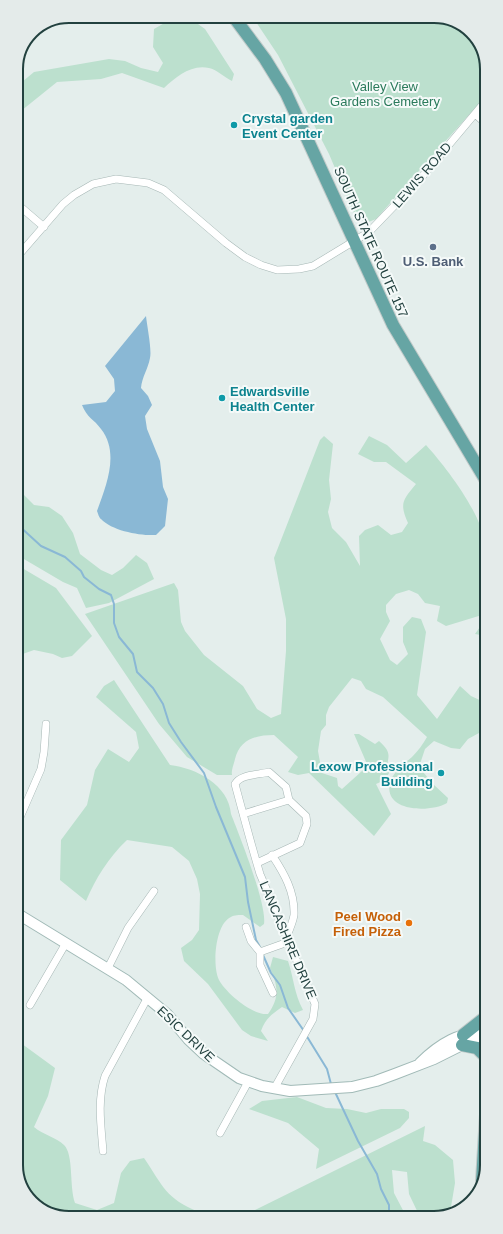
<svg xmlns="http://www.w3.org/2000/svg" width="503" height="1234" viewBox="0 0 503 1234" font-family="Helvetica,sans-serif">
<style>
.green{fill:#bce0ce}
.water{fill:#8ab8d5}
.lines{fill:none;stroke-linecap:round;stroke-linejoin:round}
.stream{stroke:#8ab8d5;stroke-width:2}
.street-casing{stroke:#a6b7b5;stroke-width:8}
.secondary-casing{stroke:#a1bab7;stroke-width:12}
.primary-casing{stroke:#c1cac9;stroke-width:14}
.street{stroke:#fff;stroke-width:7}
.secondary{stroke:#fff;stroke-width:10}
.primary{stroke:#66a5a4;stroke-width:12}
.culture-dot{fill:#0f9aa8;stroke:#f5faf9;stroke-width:1.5}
.service-dot{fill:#5c6f8a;stroke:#f5faf9;stroke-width:1.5}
.food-dot{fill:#e8710a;stroke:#f5faf9;stroke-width:1.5}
.labels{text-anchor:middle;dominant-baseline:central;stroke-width:4;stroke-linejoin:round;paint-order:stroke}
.park-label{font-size:13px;fill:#2a7a5b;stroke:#f5faf9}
.culture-label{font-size:13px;font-weight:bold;fill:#0d838f;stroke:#f5faf9;text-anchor:start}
.street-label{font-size:13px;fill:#22413f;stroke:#f5faf9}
.service-label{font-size:13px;font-weight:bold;fill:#4e5e75;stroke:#f5faf9}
.food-label{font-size:13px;font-weight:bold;fill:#c56008;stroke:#f5faf9;text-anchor:end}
.rim{fill:none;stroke:#22413f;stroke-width:2}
</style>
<rect width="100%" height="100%" fill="#e4eeec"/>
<path class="green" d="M 252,16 L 438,16 L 467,27 L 484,52 L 484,98 L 376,219 L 366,223 L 354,213 L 329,154 L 278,55 Z
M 175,17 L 191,19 L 205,29 L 234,74 L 232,81 C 225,78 216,69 209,68 C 191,64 176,77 164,88 L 122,73 L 101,79 L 57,82 L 16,115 L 16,87 L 34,72 L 109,59 L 125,61 L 141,68 L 158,72 L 163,63 L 153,47 L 154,29 Z
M 324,436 L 333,444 L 329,480 L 331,499 L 328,512 L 332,528 L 346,542 L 360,566 L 359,536 L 365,530 L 378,525 L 391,535 L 402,532 L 408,523 C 399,503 403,500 416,484 L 386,462 L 374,462 L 358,454 L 369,436 L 387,445 L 406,463 L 426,445 C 446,467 482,514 485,544 C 489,572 486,607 486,636 L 475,634 L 482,624 L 482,615 L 446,626 L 437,621 L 440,606 L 425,603 L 418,594 L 409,590 L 396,594 L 386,605 L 386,612 L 390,621 L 380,639 L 390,660 L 397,665 L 408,654 L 403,642 L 403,627 L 412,617 L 421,619 L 426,632 L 417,695 L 437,719 L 460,686 L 471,696 L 486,703 L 486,732 L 484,734 L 479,733 L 468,739 L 460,749 L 451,748 L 434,741 L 425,749 L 419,767 L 433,784 L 448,798 L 447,803 C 430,813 383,812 390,783 C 392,773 405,763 412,757 C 418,751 423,744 427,737 L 383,697 L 366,689 L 361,681 L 352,678 L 329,707 L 326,715 L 326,725 L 321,731 L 318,751 L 322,773 L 337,778 L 338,786 L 342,789 L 362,771 L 367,764 L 354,734 L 359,734 L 375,744 L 379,741 C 396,756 384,757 389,773 L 385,780 L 376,784 L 391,814 L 374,836 L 309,773 L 298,775 L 288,772 L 298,757 L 274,735 C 256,735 240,739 235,759 C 234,764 231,770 232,775 L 217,775 L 187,757 L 159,724 L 85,614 L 174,583 L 178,590 L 181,622 L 185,631 L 204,655 L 243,686 L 257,709 L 271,718 L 281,714 L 286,651 L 286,619 L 274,558 L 320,440 Z
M 17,488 L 34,505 L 49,507 L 62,516 L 73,533 L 80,554 L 101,570 L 112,575 L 123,568 L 136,555 L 147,563 L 154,579 L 109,603 L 86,608 L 77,588 L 63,582 L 17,555 Z
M 17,565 L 56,588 L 92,636 L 72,656 L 62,658 L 53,654 L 34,650 L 17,656 Z
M 114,680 L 170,765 C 196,768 229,785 231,814 C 240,837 267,904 264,924 L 260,927 L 243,915 C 240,915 234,915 231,917 C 215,924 212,966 219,980 C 226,993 253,1016 268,1014 C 280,997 278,986 270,968 L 273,957 L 288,961 C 294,979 294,993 303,1010 L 295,1013 L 282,1007 C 272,1014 265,1019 261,1031 L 268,1041 L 251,1036 L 242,1030 L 208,984 L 184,961 L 181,948 L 192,940 L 199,930 L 200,894 L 197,879 L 189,861 L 172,847 L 127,840 C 108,858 96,878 86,901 L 60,880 L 61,840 L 87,805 L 95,770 L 108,749 L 129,762 L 139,748 L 136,732 L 96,697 L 104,686 Z
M 18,1041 L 55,1068 L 48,1096 L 34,1127 C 43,1135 56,1137 64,1145 C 74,1155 69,1186 75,1203 L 97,1210 L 114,1203 L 121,1173 L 130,1161 L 144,1158 C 163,1186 166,1199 199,1212 L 198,1217 L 65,1218 L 36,1207 L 19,1182 Z
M 297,1097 L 326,1108 L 347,1109 L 366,1113 L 381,1109 L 404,1109 L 409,1112 L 409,1118 L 400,1128 L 316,1169 L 319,1149 L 288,1123 L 249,1109 L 262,1101 Z
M 425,1126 L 423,1141 L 435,1145 L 453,1160 L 455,1183 L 451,1207 L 453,1214 L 451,1215 L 419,1215 L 409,1194 L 407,1172 L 392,1170 L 394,1193 L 406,1216 L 241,1217 Z"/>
<path class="water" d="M 146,316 C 147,326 152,350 150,358 C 148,369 142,377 141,388 L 148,396 L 152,405 L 145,416 L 147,429 L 160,461 L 163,487 L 168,499 L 165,526 L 156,535 C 141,536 112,531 101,519 C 99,518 98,513 97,511 C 106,486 120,453 101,429 C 94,419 87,418 82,405 L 106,402 L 115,391 L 114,379 L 105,366 Z"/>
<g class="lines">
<path class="stream" d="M 17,524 L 41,546 L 65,557 L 81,571 L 84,577 L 99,589 L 111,595 L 114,604 L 114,623 L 119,637 L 133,654 L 137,672 L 153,688 L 163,704 L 169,723 L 181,742 L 204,773 L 216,807 L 245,877 L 248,902 L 256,940 L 260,947
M 263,955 L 271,973 L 280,985 L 288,1008 L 304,1031
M 306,1035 L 327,1069 L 331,1084
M 335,1092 L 358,1141 L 377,1174 L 381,1189 L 389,1205 L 389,1216"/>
<defs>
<path id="street" d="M 475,114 L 484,122
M 16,203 L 44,227
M 17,257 L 63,204 L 74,195 L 93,184 L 116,179 L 148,183 L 164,190 L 226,243 L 245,257 L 261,265 L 277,270 L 299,269 L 313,266 L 369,232 L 421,178 L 484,103
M 243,814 L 289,800 L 286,787 L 269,772 C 258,775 241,774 235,784 C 243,814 251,844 260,874 L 315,1004 L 313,1019 L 274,1089
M 18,822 L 41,769 L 44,752 L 46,724
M 272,855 C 284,873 295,892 294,915 C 293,922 289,931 286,938
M 257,863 L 300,843 L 307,824 L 306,816 L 289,800
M 246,927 L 251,941 L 260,952 L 260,965 L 273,993
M 260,952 L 288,942
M 108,968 L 128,928 L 154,891
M 30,1005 L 66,943
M 220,1133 L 248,1082
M 103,1151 C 101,1126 97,1100 105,1076 L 148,997"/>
<path id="secondary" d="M 18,914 L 126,980 L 167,1014 L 188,1039 L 204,1054 L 239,1078 L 262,1086 L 290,1091 L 352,1087 L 376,1081 L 395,1074 L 434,1059 L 462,1045 L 487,1040
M 420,1063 C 436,1047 464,1026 487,1037"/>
<path id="primary" d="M 233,16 L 265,59 L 286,93 L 393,325 L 485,479
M 463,1035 L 487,1016
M 462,1045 L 477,1048 L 487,1058
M 482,1181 L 487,1098"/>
</defs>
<use href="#street" class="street-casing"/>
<use href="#secondary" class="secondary-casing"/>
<use href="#primary" class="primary-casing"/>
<use href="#street" class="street"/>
<use href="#secondary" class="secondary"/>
<use href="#primary" class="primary"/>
</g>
<g class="culture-dot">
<circle cx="234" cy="125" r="4"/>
<circle cx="222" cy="398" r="4"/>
<circle cx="441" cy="773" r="4"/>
</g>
<circle class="service-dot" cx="433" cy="247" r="4"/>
<circle class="food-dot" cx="409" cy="923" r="4"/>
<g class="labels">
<g class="park-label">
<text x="385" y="86">Valley View<tspan x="385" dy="15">Gardens Cemetery</tspan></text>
</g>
<g class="culture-label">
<text x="242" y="118">Crystal garden<tspan x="242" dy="15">Event Center</tspan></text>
<text x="230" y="391">Edwardsville<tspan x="230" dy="15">Health Center</tspan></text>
<text x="433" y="766" text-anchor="end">Lexow Professional<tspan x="433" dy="15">Building</tspan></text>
</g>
<g class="street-label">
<text transform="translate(422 175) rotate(-49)">LEWIS ROAD</text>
<text transform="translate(371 242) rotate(66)">SOUTH STATE ROUTE 157</text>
<text transform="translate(288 940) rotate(67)">LANCASHIRE DRIVE</text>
<text transform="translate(186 1034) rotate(44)">ESIC DRIVE</text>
</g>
<g class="service-label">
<text x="433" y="261">U.S. Bank</text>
</g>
<g class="food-label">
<text x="401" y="916">Peel Wood<tspan x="401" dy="15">Fired Pizza</tspan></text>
</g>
</g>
<path d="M0 0H503V1234H0ZM69 23H434A46 46 0 0 1 480 69V1165A46 46 0 0 1 434 1211H69A46 46 0 0 1 23 1165V69A46 46 0 0 1 69 23Z" fill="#e4ebea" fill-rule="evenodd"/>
<path class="rim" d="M69 23H434A46 46 0 0 1 480 69V1165A46 46 0 0 1 434 1211H69A46 46 0 0 1 23 1165V69A46 46 0 0 1 69 23Z"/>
</svg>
